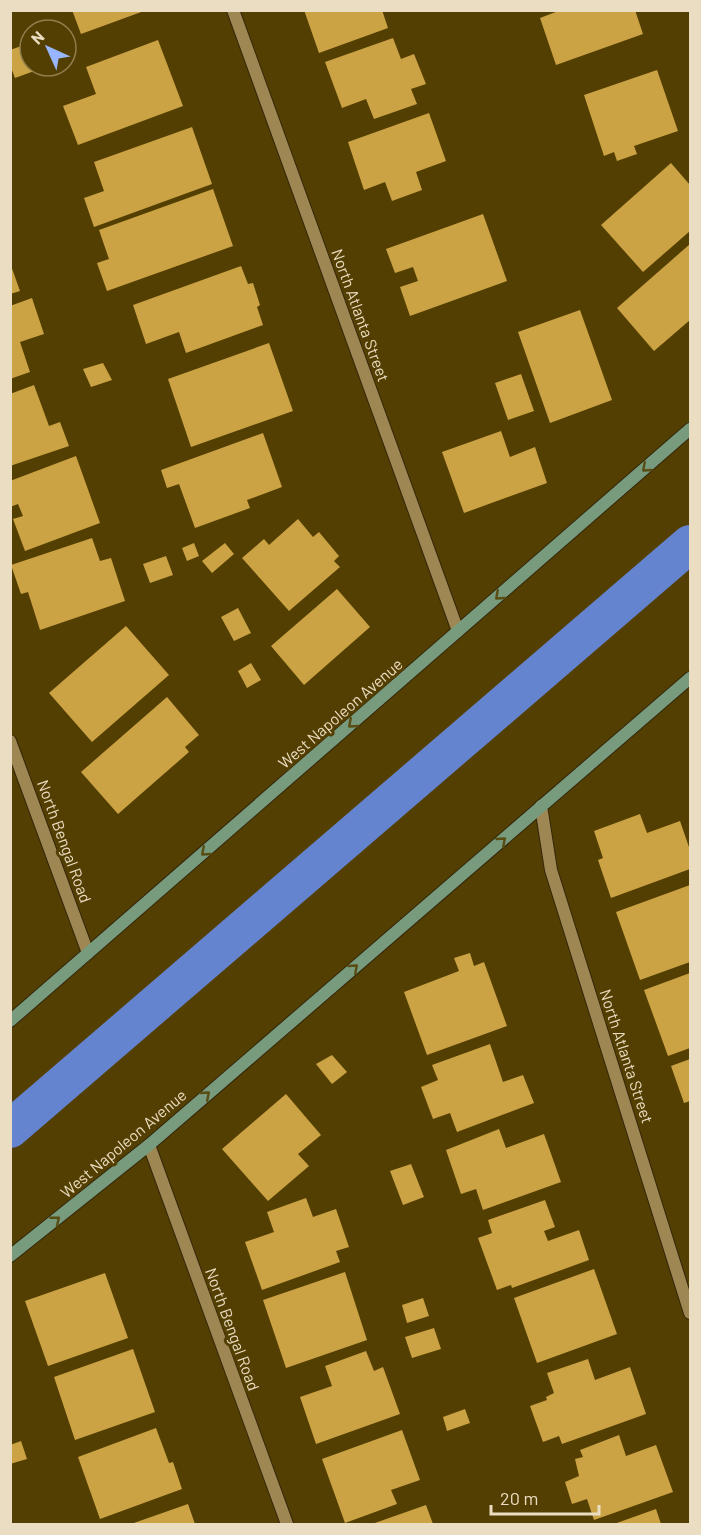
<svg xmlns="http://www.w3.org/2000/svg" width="701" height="1535" viewBox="0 0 701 1535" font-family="Barlow,sans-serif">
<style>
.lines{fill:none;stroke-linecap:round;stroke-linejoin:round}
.canal{stroke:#6484d0;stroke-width:38}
.building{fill:#cba345}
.street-casing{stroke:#33270b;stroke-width:14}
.secondary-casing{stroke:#33270b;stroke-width:14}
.street{stroke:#9f8753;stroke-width:12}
.secondary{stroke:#779b7c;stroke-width:12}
.oneway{stroke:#594d14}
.labels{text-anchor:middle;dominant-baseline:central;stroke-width:6;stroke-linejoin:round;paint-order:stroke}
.street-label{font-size:16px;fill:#eaddc2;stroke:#543f02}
</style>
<rect width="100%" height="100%" fill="#543f02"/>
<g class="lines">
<path class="canal" d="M 10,1129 L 690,544"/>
</g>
<path class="building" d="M 72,10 L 144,10 L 144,11 L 81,34 Z
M 304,10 L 382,10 L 388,28 L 319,53 Z
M 561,10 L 635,10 L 643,34 L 556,65 L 540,18 Z
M 393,38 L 401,59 L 414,54 L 426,84 L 411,89 L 417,104 L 374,119 L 366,99 L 342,108 L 325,62 Z
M 158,40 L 183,106 L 78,145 L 63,106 L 96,94 L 86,67 Z
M 30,43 L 30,66 L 48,66 L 15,78 L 10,65 L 10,50 Z
M 657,70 L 678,131 L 634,146 L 637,154 L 617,161 L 614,152 L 604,156 L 584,95 Z
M 429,113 L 446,161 L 416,172 L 422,190 L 392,201 L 385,182 L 364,190 L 348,142 Z
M 192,127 L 212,184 L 94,227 L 84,198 L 104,191 L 94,162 Z
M 671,163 L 690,185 L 690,231 L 643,272 L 601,225 Z
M 213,189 L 233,246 L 107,291 L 97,263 L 109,259 L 99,230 Z
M 483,214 L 507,281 L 410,316 L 400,287 L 418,281 L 413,267 L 395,273 L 386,249 Z
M 690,244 L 690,320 L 654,351 L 617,308 Z
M 10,263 L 20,291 L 10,294 Z
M 241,266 L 248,284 L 253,283 L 260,305 L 257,307 L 263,325 L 186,353 L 179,332 L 146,344 L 133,305 Z
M 32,298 L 44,334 L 20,342 L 30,372 L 10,379 L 10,306 Z
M 580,310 L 612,400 L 550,423 L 518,332 Z
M 269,343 L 293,411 L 191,447 L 168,379 Z
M 103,363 L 112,380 L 91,387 L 83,369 Z
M 521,374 L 534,411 L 508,420 L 495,383 Z
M 34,385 L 49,426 L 60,422 L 69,446 L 10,466 L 10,394 Z
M 501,431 L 510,457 L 535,447 L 547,483 L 464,513 L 442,452 Z
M 263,433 L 282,487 L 247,500 L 250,508 L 195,528 L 179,484 L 167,488 L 161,470 Z
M 76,456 L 100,523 L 25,551 L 13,519 L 23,516 L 18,504 L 10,507 L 10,481 Z
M 298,519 L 313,537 L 319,532 L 339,556 L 334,561 L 340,567 L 289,611 L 242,558 L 264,539 L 269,545 Z
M 92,538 L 100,561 L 111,558 L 125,601 L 40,630 L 28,592 L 21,594 L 11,565 Z
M 194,543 L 199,556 L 187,561 L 182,548 Z
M 225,543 L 234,554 L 212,573 L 202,561 Z
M 166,556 L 173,575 L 150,583 L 143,564 Z
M 337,589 L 370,627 L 304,685 L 271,646 Z
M 238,608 L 251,633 L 234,641 L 221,617 Z
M 126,626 L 169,675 L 92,742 L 49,693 Z
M 251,663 L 261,680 L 247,688 L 238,671 Z
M 167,697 L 199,735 L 185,747 L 189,752 L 118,814 L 81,772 Z
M 640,814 L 647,833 L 680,821 L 690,850 L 690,869 L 611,898 L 598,860 L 603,858 L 594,831 Z
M 690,885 L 690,962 L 640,980 L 616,912 Z
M 470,953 L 474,966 L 484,962 L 507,1026 L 427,1055 L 404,992 L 459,971 L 454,958 Z
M 690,973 L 690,1048 L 668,1056 L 644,990 Z
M 490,1044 L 503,1082 L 523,1075 L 534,1103 L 457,1132 L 450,1113 L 433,1119 L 421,1087 L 438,1080 L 432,1065 Z
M 332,1055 L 347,1072 L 332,1084 L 316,1064 Z
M 690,1059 L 690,1101 L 684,1103 L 671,1066 Z
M 286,1094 L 321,1135 L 298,1154 L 309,1166 L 268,1201 L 222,1149 Z
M 499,1129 L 506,1148 L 544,1134 L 561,1182 L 483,1210 L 476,1189 L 461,1194 L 446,1150 Z
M 411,1164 L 424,1197 L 403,1205 L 390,1171 Z
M 306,1198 L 313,1217 L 336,1209 L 349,1247 L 336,1251 L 340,1262 L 262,1290 L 245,1242 L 274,1232 L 267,1212 Z
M 545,1200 L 555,1227 L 544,1231 L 548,1241 L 579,1230 L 589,1260 L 512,1288 L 511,1285 L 497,1290 L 478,1238 L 492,1233 L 488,1220 Z
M 594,1269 L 617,1334 L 537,1363 L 514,1298 Z
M 345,1272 L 367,1340 L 286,1368 L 263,1300 Z
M 105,1273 L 128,1338 L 48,1366 L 25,1301 Z
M 423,1298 L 429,1316 L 407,1323 L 402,1305 Z
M 434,1328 L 441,1349 L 412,1358 L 405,1337 Z
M 133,1349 L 155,1412 L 75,1440 L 54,1377 Z
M 366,1351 L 374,1371 L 383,1367 L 400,1414 L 316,1444 L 300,1397 L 332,1386 L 325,1366 Z
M 588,1359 L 595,1380 L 630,1367 L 646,1414 L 562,1444 L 559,1436 L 543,1442 L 530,1406 L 547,1400 L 546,1397 L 554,1393 L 547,1373 Z
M 465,1409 L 470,1423 L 447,1431 L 443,1417 Z
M 156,1428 L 169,1463 L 173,1462 L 182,1489 L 100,1519 L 78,1457 Z
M 402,1430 L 420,1480 L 391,1490 L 397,1504 L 345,1523 L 322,1459 Z
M 619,1435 L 626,1456 L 656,1445 L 673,1492 L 594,1520 L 587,1499 L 572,1504 L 565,1482 L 579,1476 L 575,1459 L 583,1457 L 580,1450 Z
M 21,1441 L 27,1459 L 10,1464 L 10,1445 Z
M 188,1504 L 195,1524 L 131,1524 Z
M 426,1505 L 433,1524 L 372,1524 Z
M 656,1509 L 661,1524 L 614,1524 Z"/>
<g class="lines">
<defs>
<path id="street" d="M 233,10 L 458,631
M 10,741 L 88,953
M 541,806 L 551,870 L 690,1313
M 149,1145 L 287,1524"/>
<path id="secondary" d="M 10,1021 L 690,429
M 10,1256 L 149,1145 L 690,678"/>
</defs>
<use href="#street" class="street-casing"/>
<use href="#secondary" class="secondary-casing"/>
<use href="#street" class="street"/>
<use href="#secondary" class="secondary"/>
</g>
<defs><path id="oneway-chevron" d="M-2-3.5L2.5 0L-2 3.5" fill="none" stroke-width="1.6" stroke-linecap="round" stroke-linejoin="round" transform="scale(1.5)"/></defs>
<g class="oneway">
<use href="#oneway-chevron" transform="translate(646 468) rotate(139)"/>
<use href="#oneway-chevron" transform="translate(499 596) rotate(139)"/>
<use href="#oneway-chevron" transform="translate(352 724) rotate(139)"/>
<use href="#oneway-chevron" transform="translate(502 841) rotate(-41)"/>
<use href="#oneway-chevron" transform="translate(205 852) rotate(139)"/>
<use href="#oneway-chevron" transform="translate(354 968) rotate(-41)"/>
<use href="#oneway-chevron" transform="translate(206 1095) rotate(-41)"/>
<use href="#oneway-chevron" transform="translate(56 1220) rotate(-39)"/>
</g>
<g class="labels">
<g class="street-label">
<text transform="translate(361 315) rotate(70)">North Atlanta Street</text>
<text transform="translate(340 713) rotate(-41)">West Napoleon Avenue</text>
<text transform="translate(65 841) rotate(70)">North Bengal Road</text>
<text transform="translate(627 1056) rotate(72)">North Atlanta Street</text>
<text transform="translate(123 1143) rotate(-40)">West Napoleon Avenue</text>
<text transform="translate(233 1329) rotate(70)">North Bengal Road</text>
</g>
</g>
<rect width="701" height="1535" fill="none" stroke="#eaddc2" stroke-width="24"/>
<g transform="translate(48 48) rotate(315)"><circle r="28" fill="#543f02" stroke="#907e4f" stroke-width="1.5"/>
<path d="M0-4.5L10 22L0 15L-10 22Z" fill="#97b6fd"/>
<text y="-9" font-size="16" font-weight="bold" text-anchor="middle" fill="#eaddc2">N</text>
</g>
<path d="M491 1505v9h108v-9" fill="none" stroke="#eaddc2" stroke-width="3"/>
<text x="500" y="1505" font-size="18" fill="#eaddc2" stroke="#543f02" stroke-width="4.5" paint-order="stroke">20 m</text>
</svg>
